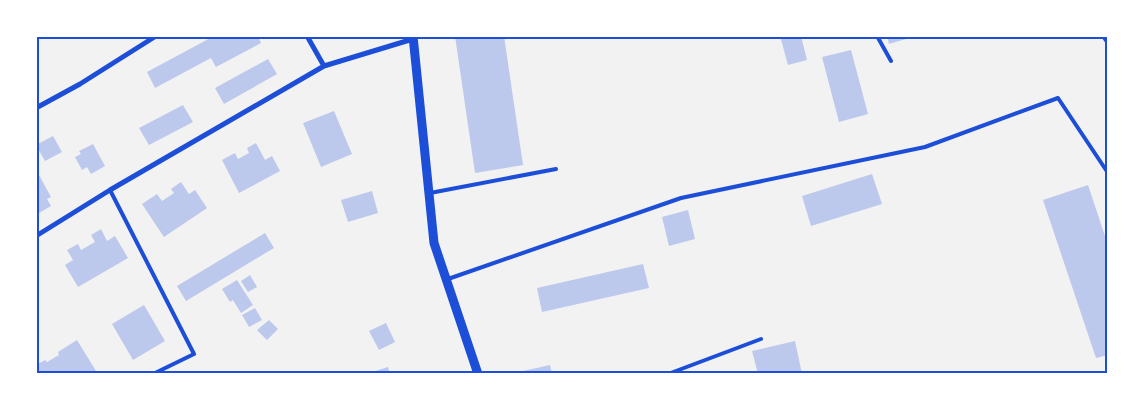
<svg xmlns="http://www.w3.org/2000/svg" width="1144" height="410" viewBox="0 0 1144 410" font-family="Montserrat,sans-serif">
<style>
.building{fill:#bdc9ec}
.lines{fill:none;stroke-linecap:round;stroke-linejoin:round}
.service{stroke:#1d4ed8;stroke-width:4}
.minor{stroke:#1d4ed8;stroke-width:5}
.tertiary{stroke:#1d4ed8;stroke-width:9}
.neatline{fill:none;stroke:#1d4ed8;stroke-width:2}
</style>
<rect width="100%" height="100%" fill="#f2f2f2"/>
<path class="building" d="M 214,36 L 258,36 L 261,43 L 216,67 L 211,58 L 155,88 L 147,72 Z
M 455,36 L 504,36 L 523,165 L 475,173 Z
M 780,36 L 801,36 L 807,60 L 788,65 Z
M 887,36 L 905,36 L 906,39 L 889,44 Z
M 851,50 L 868,114 L 839,122 L 822,57 Z
M 268,59 L 277,74 L 224,104 L 215,88 Z
M 183,105 L 193,122 L 149,145 L 139,128 Z
M 334,111 L 352,154 L 321,167 L 303,123 Z
M 53,136 L 62,152 L 45,161 L 36,145 Z
M 256,143 L 265,160 L 272,156 L 280,171 L 239,193 L 222,160 L 235,153 L 238,159 L 249,153 L 247,148 Z
M 93,144 L 105,166 L 91,174 L 87,167 L 82,170 L 75,157 L 81,154 L 79,151 Z
M 872,174 L 882,204 L 811,226 L 802,196 Z
M 39,175 L 51,197 L 47,199 L 51,206 L 39,213 L 36,209 L 36,176 Z
M 181,182 L 189,194 L 195,190 L 207,208 L 164,237 L 142,204 L 157,194 L 162,201 L 174,193 L 171,189 Z
M 1088,185 L 1108,245 L 1108,355 L 1096,358 L 1043,200 Z
M 372,191 L 378,213 L 348,222 L 341,200 Z
M 688,210 L 695,239 L 669,246 L 662,217 Z
M 101,229 L 107,241 L 115,236 L 128,258 L 78,287 L 65,265 L 73,260 L 67,250 L 78,244 L 81,250 L 95,242 L 91,235 Z
M 265,233 L 274,248 L 186,301 L 177,286 Z
M 643,264 L 649,288 L 542,312 L 537,288 Z
M 250,275 L 257,287 L 248,292 L 241,281 Z
M 237,280 L 253,305 L 241,313 L 233,300 L 230,302 L 222,289 Z
M 144,305 L 165,341 L 133,360 L 112,324 Z
M 255,308 L 262,320 L 249,327 L 242,315 Z
M 269,320 L 278,329 L 267,340 L 257,330 Z
M 386,323 L 395,342 L 379,350 L 369,331 Z
M 77,340 L 96,371 L 91,374 L 39,374 L 36,370 L 36,365 L 45,360 L 47,362 L 59,355 L 58,352 Z
M 795,341 L 802,374 L 758,374 L 752,351 Z
M 550,365 L 552,374 L 514,374 L 514,373 Z
M 388,367 L 390,374 L 369,374 L 369,373 Z"/>
<g class="lines">
<path class="service" d="M 877,36 L 891,61
M 1103,36 L 1108,43
M 110,190 L 194,354 L 153,374
M 430,193 L 556,169
M 448,279 L 681,198 L 925,147 L 1058,98 L 1108,173
M 668,374 L 761,339"/>
<path class="minor" d="M 307,36 L 324,66
M 36,108 L 80,84 L 156,36
M 36,236 L 110,190 L 324,66 L 413,39"/>
<path class="tertiary" d="M 413,36 L 434,243 L 478,374"/>
</g>
<rect width="1144" height="410" fill="none" stroke="#ffffff" stroke-width="75"/>
<rect x="38" y="38" width="1068" height="334" class="neatline"/>
</svg>
